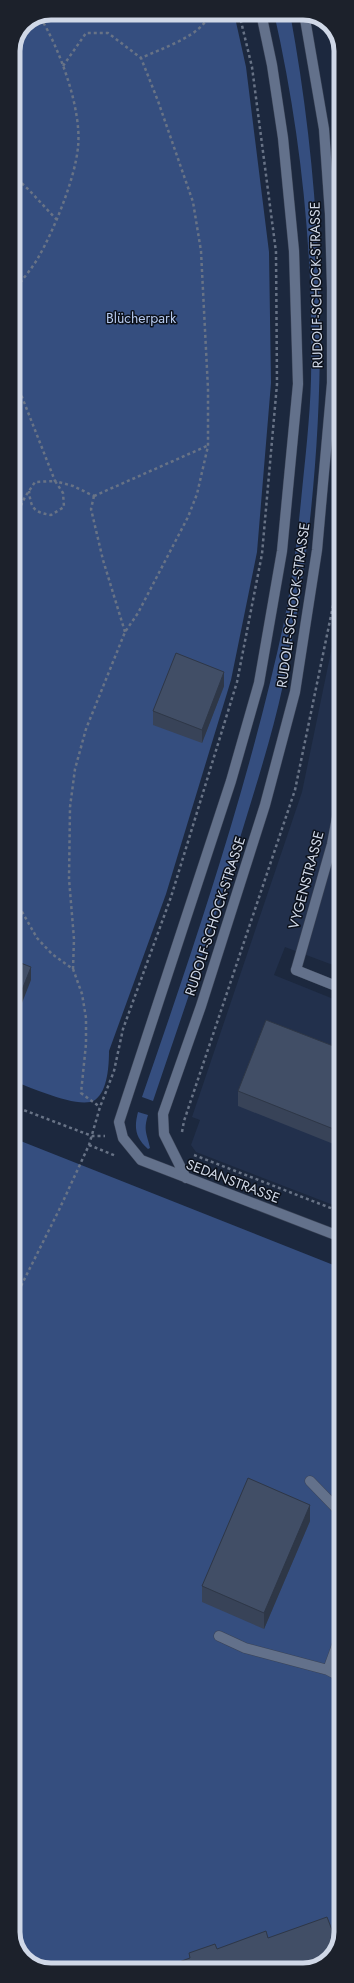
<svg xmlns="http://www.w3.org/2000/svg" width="354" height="1983" viewBox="0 0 354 1983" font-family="Jost,sans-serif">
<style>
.built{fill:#22304c}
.green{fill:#354e7f}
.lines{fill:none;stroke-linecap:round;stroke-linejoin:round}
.service-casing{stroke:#3b4457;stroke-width:11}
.minor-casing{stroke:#3b4457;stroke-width:11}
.secondary-casing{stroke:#3b4457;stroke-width:11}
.path{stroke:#687386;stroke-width:2.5;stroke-dasharray:3 3;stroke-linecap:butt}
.service{stroke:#63718b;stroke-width:10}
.minor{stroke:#63718b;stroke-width:10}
.secondary{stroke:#63718b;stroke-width:10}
.wall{fill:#384358}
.shaded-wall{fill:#2e3747}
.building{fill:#414e66;stroke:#2e3747}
.labels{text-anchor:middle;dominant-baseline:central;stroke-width:3;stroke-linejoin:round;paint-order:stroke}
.street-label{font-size:14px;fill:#d0d8e7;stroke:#0c111b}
.park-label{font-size:14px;fill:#b7caee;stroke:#0c111b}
.rim{fill:none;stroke:#d0d8e7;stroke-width:5}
</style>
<rect width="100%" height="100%" fill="#1c283e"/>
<path class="built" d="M 341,603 L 341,968 L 285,947 L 274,975 L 341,1002 L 341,1208 L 196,1152 L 191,1145 L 200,1120 L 192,1117 L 302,792 Z"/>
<path class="green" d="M 51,13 L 234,13 L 246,67 L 269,252 L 271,383 L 257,552 L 231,680 L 166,894 L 109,1051 C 109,1064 108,1091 95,1100 C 80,1110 30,1087 13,1081 L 13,51 L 24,24 Z
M 274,13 L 290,13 C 331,235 331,465 283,685 C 273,732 258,779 244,825 C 216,918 184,1009 153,1101 L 142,1097 C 196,941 249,784 284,622 C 292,582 297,541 301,501 C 305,460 310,419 311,379 C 314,256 301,132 274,13 Z
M 138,1112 L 148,1115 C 143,1131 147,1134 150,1148 L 148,1149 C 135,1137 134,1128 138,1112 Z
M 13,1138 L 341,1268 L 341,1932 L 331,1957 L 307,1970 L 47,1970 L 24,1959 L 13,1936 Z"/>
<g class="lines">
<defs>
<path id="service" d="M 296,970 L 332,844 L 341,796
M 310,1481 L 341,1513
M 219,1636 L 245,1648 L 328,1670 L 341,1677
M 328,1670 L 341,1634"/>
<path id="minor" d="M 296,970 L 341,988"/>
<path id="secondary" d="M 261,13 L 272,65 L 283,138 L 294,251 L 298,384 L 282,551 L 259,683 L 231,781 L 119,1122 L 123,1138 L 141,1160 L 341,1237
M 186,1178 L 164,1134 L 163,1114 L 201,1006 L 265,805 L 295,692 L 317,550 L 332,383 L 332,288 L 330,214 L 324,129 L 304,13"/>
</defs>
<use href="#service" class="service-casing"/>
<use href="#minor" class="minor-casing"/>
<use href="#secondary" class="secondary-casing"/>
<path class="path" d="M 208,20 L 215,13
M 335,35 L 341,57
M 63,66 L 86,33 L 108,33 L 141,58 C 160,49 205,35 209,13
M 13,175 L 29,190 L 56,219
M 13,292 C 21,281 31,270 38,258 C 54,230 75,179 78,147 C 82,110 60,49 40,17
M 13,367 L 22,397 L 55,481 L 73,486 L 94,496
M 13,396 L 22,397
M 94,496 L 91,509 L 103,560 L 125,632
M 94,496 L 207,446
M 13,522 L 25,497 L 35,482 L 55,481 L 63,493 L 64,507 L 51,515 C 33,512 31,508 29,491
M 13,896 L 37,938 L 52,954 L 73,969 L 82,994 L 86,1018 L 86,1044 L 81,1093 L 100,1107
M 73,969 L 74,939 L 69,879 L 70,807 L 75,769 L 86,729 L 125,632 L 138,613 L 188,517 L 197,494 L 208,446 L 208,389 L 201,251 L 193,202 L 158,101 L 141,58
M 13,1106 L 92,1136 L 105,1136
M 182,1132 L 184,1121 L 295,790 L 334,601 L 341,541
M 89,1145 L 116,1156
M 194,1155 L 341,1212
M 13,1302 L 59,1210 L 89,1145 L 100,1107 L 114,1071 L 123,1029 L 171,897 L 237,682 L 262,554 L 277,384 L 276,252 L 252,67 L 239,13"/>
<use href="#service" class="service"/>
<use href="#minor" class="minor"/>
<use href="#secondary" class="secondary"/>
</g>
<path class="wall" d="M 224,686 L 202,743 L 153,725 L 153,711 Z
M 341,1049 L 341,1147 L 238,1106 L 238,1091 Z
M 310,1521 L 264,1629 L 202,1602 L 202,1586 Z"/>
<path class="shaded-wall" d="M 224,672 L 224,686 L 202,743 L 202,730 Z
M 31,967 L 31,980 L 13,1026 L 13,1013 Z
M 310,1505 L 310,1521 L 264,1629 L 264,1613 Z
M 331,1957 L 307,1970 L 295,1970 Z"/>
<path class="building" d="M 176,653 L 224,672 L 202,730 L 153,711 Z
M 13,960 L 31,967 L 13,1013 Z
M 266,1020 L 341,1049 L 341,1132 L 238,1091 Z
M 248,1478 L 310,1505 L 264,1613 L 202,1586 Z
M 327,1917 L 337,1943 L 331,1957 L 295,1970 L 157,1970 L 190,1958 L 189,1953 L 215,1944 L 217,1949 L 266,1931 L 268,1938 Z"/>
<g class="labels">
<g class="street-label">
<text transform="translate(316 285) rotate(-91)">RUDOLF-SCHOCK-STRASSE</text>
<text transform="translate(293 605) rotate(-82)">RUDOLF-SCHOCK-STRASSE</text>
<text transform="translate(306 880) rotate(-75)">VYGENSTRASSE</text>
<text transform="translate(215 916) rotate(-72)">RUDOLF-SCHOCK-STRASSE</text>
<text transform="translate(233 1181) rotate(21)">SEDANSTRASSE</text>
</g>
<g class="park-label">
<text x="141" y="318">Blücherpark</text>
</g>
</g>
<path d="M0 0H354V1983H0ZM51 20H303A31 31 0 0 1 334 51V1932A31 31 0 0 1 303 1963H51A31 31 0 0 1 20 1932V51A31 31 0 0 1 51 20Z" fill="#1c212b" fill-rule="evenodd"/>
<path class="rim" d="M51 20H303A31 31 0 0 1 334 51V1932A31 31 0 0 1 303 1963H51A31 31 0 0 1 20 1932V51A31 31 0 0 1 51 20Z"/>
</svg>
